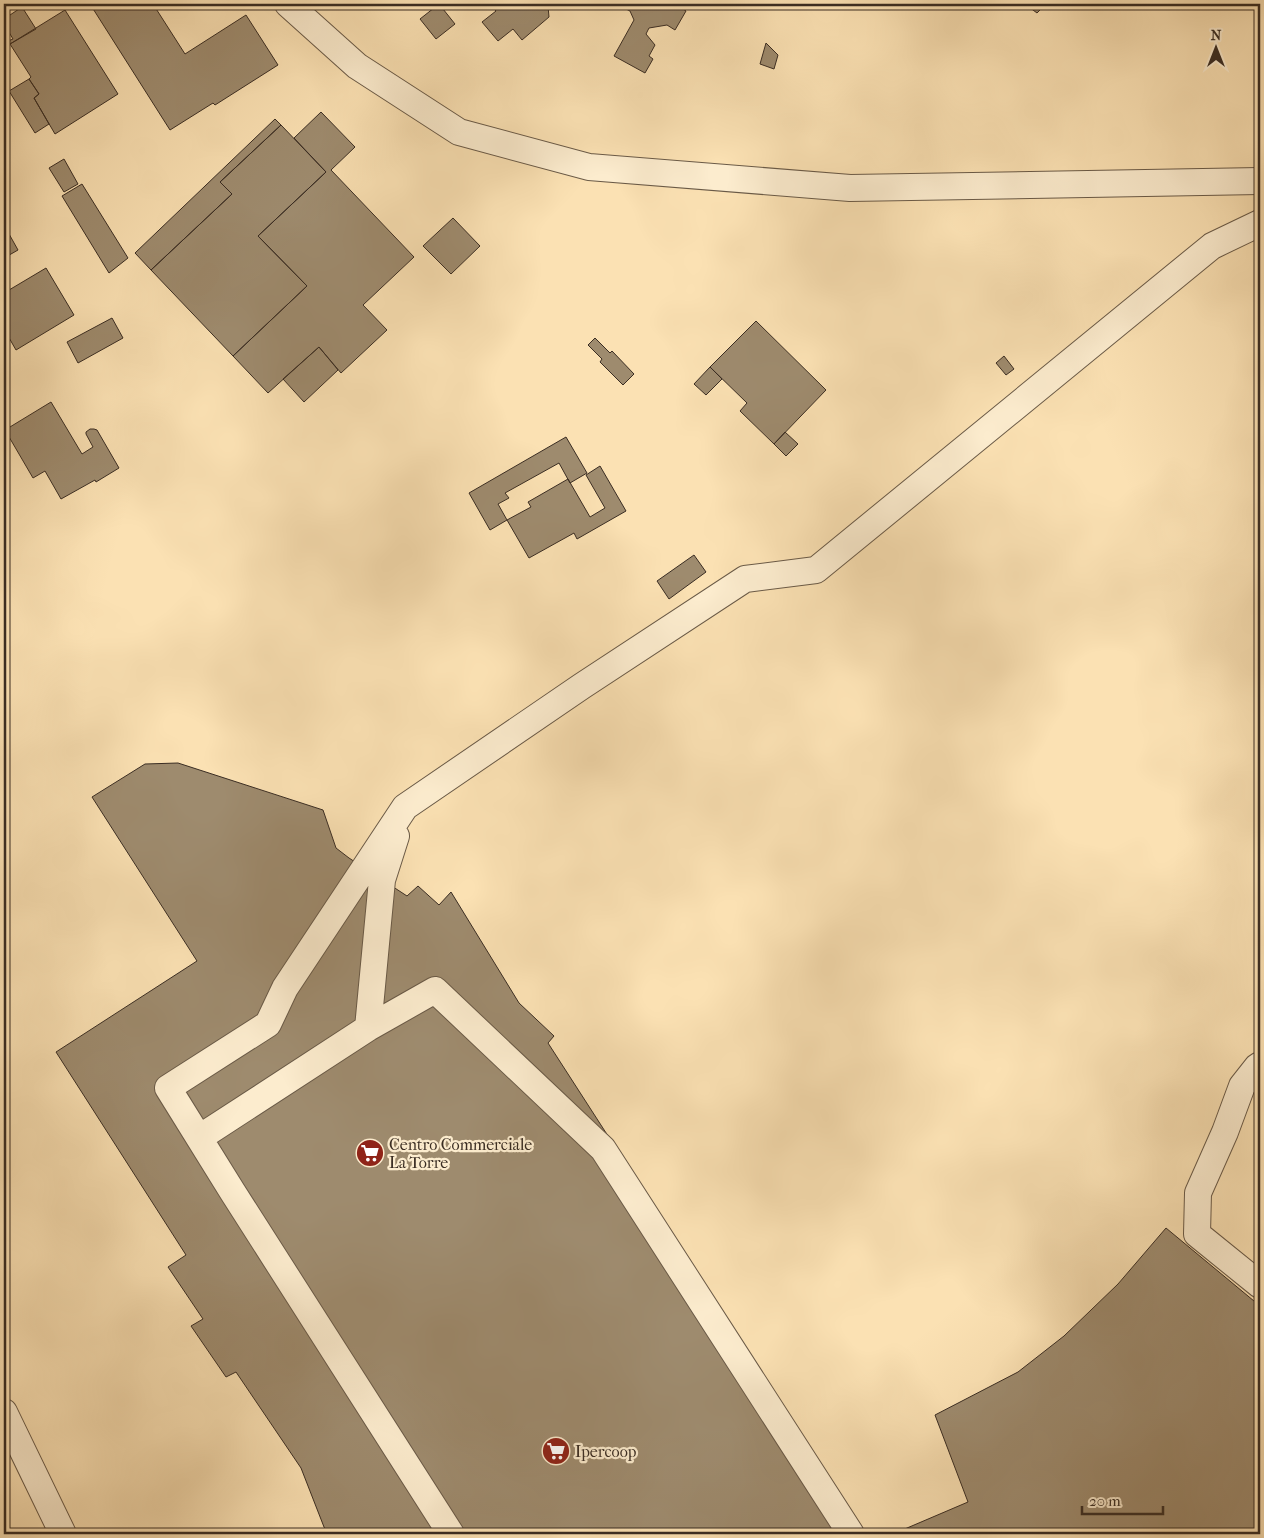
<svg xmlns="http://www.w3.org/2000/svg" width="1264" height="1538" viewBox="0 0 1264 1538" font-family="'IM FELL French Canon',serif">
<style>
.building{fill:#9e8b6e;stroke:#3a2d23}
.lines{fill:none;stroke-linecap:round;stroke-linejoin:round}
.minor-casing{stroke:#6a5a47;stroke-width:28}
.minor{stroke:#fcecce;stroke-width:26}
.labels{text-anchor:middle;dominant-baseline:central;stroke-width:4.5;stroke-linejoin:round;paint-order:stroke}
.poi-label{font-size:16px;fill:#3a2d23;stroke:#fcecce;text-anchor:start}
</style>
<rect width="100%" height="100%" fill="#fbe1b3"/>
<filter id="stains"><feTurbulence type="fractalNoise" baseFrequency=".004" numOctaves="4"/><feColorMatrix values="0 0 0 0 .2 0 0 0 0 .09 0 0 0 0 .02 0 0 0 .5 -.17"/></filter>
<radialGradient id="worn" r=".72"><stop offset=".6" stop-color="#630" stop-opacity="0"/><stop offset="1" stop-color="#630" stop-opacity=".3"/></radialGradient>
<path class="building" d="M 90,4 L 153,4 L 185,54 L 246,15 L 278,65 L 215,105 L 213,103 L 170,130 Z
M 439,4 L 455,24 L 436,39 L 420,19 Z
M 490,4 L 547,4 L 548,6 L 549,17 L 522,40 L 513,29 L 498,41 L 482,22 L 496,11 Z
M 626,4 L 676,4 L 686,11 L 675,30 L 667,25 L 649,28 L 646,34 L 655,45 L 649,56 L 653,59 L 645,73 L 614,56 L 634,20 L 630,11 L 624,8 Z
M 1025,4 L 1046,4 L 1037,13 Z
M 22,7 L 36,29 L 10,44 L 8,41 L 13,39 L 4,24 L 4,19 Z
M 65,10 L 118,94 L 55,134 L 34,98 L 39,94 L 29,79 L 31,77 L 10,44 Z
M 766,43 L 778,55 L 774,69 L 760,64 Z
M 29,79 L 39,94 L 34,98 L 49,124 L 35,133 L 9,91 Z
M 321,112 L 355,147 L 331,170 L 414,257 L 363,305 L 387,330 L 341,373 L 319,347 L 268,393 L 233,356 L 307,286 L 258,236 L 326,172 L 294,138 Z
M 275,119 L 281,125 L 220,182 L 232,194 L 151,270 L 135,253 Z
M 281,125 L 326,172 L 258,236 L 307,286 L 233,356 L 151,270 L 232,194 L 220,182 Z
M 64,159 L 78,184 L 64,192 L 49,168 Z
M 82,184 L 128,258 L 109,273 L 62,196 Z
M 453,218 L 480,246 L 451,274 L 423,246 Z
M 4,225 L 18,250 L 4,258 Z
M 46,268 L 74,315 L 16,350 L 4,329 L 4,293 Z
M 112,318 L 123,338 L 78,363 L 67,342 Z
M 756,321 L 826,390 L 774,444 L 740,411 L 747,403 L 710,367 Z
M 595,338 L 610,353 L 612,351 L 634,374 L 623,385 L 600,362 L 602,359 L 588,345 Z
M 319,347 L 338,370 L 304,402 L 283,379 Z
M 1004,356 L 1014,369 L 1006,375 L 996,363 Z
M 710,367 L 722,379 L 706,395 L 694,384 Z
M 51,402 L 82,454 L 93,447 L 86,434 L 86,432 L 90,429 L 94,429 L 97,430 L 119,468 L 96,482 L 95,480 L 61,499 L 45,471 L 33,478 L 5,430 Z
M 785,432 L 798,444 L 786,456 L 774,444 Z
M 566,437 L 587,473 L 570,483 L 559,463 L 505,493 L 509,498 L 498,504 L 507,520 L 490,530 L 469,493 Z
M 600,466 L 626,511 L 577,539 L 574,533 L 529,558 L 507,520 L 531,507 L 528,502 L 568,479 L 590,517 L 605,508 L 586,475 Z
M 694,555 L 706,572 L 669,599 L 657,581 Z
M 178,763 L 323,810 L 336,848 L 349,858 L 407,896 L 418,886 L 439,905 L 451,892 L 519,1003 L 554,1036 L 548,1043 L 865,1534 L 328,1534 L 324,1527 L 301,1468 L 236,1372 L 226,1377 L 191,1326 L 203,1319 L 168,1267 L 186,1255 L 56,1052 L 197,961 L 92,797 L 145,764 Z
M 1166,1228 L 1260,1306 L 1260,1534 L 893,1534 L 968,1502 L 935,1415 L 1018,1372 L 1064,1336 L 1118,1284 Z"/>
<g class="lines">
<defs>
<path id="minor" d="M 288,4 L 357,66 L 459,132 L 589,167 L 850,188 L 1260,181
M 396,836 L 382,880 L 368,1028 L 435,990 L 603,1149 L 851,1534
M 1260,1065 L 1257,1067 L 1242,1086 L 1225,1132 L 1198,1193 L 1197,1234 L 1260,1285
M 199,1138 L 368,1028
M 4,1412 L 63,1534
M 451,1534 L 232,1191 L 168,1088 L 268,1024 L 285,988 L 405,807 L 582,686 L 745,579 L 816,570 L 1212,246 L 1260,223"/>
</defs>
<use href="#minor" class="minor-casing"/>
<use href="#minor" class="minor"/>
</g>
<defs>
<symbol id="supermarket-disc" viewBox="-11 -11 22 22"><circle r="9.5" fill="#8f2418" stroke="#fcecce"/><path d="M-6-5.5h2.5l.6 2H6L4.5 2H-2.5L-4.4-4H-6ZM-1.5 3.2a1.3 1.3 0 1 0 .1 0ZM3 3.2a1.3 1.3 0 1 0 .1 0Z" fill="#fff"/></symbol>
</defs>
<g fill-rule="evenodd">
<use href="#supermarket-disc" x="354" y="1137" width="32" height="32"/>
<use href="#supermarket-disc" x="540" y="1435" width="32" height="32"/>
</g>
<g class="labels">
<g class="poi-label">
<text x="389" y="1144">Centro Commerciale<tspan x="389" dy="18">La Torre</tspan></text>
<text x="575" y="1451">Ipercoop</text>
</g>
</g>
<rect width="1264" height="1538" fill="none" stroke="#fbe1b3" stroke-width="20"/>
<rect x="5" y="5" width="1254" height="1528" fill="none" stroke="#3a2d23" stroke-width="2.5"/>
<rect x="10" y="10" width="1244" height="1518" fill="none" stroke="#3a2d23"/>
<g transform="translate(1216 48)" stroke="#fcecce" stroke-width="4" paint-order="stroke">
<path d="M0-4L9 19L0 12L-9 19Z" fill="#3a2d23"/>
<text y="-8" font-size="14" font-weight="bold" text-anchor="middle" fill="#3a2d23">N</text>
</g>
<path d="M1082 1506v8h81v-8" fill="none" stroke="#3a2d23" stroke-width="2.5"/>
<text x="1089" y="1506" font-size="15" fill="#3a2d23" stroke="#fcecce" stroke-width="4" paint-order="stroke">20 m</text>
<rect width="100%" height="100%" filter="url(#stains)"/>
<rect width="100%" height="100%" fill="url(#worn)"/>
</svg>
